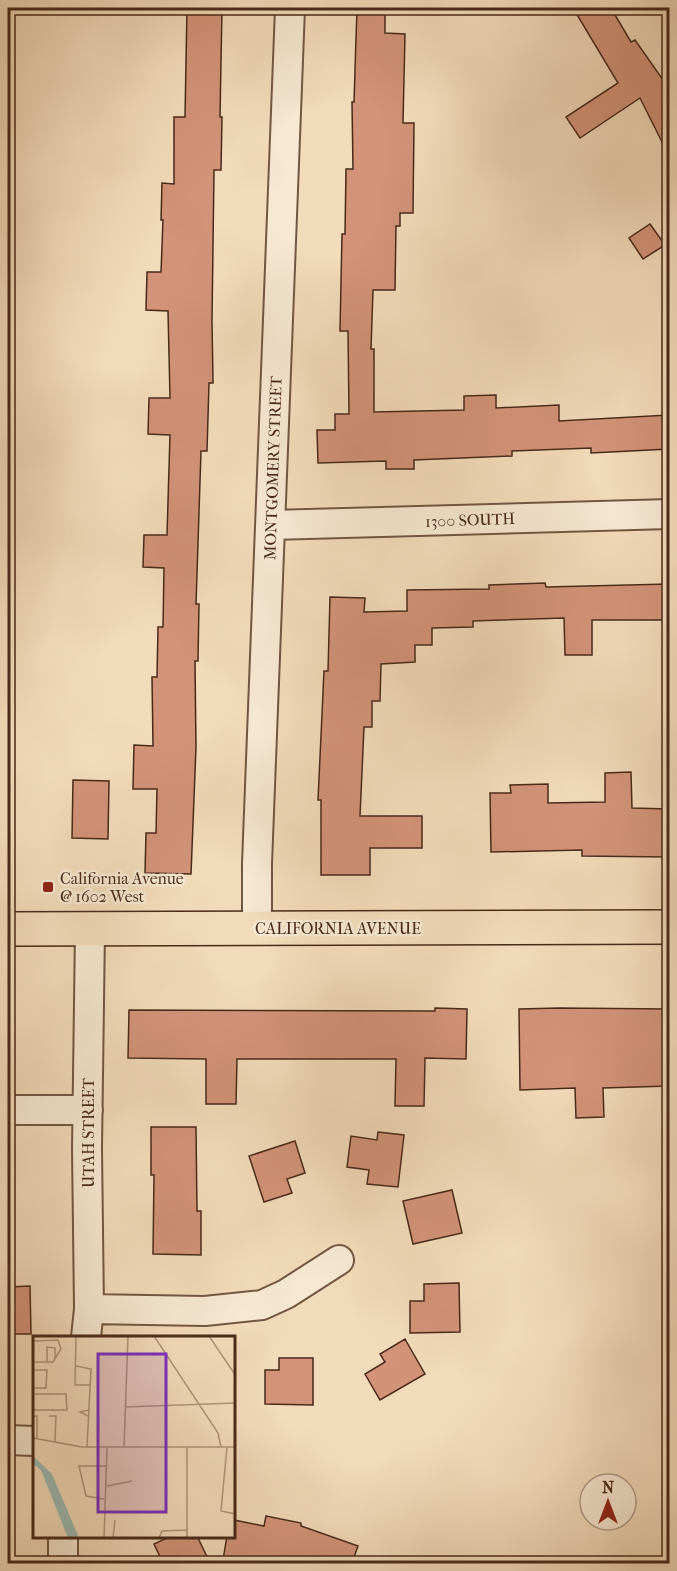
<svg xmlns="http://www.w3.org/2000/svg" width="677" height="1571" viewBox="0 0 677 1571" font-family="'IM FELL French Canon',serif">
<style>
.building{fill:#d29378;stroke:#49291a;stroke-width:1.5}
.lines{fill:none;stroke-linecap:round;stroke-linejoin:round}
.minor-casing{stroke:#735642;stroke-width:32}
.major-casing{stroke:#49291a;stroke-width:36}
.minor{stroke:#f7e8d2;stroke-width:28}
.major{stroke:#f2dbba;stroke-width:33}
.poi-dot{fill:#8f2418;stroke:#f7e8d2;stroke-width:2}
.labels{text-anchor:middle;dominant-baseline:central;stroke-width:5;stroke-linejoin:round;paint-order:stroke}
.street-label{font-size:16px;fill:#49291a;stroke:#f7e8d2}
.poi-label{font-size:16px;fill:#49291a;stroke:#f7e8d2;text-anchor:start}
.inset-road{fill:none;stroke:#ae947a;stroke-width:1.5}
.view{fill:#7b2cbf;fill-opacity:0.15;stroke:#7b2cbf;stroke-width:3}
.inset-edge{fill:none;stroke:#49291a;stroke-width:3}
</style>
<rect width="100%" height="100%" fill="#f2dbba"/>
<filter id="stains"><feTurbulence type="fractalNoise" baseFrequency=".00333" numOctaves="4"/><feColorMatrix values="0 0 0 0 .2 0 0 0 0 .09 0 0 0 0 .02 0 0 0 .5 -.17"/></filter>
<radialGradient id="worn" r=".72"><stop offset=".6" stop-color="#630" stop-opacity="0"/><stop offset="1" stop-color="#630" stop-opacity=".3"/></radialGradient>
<path class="building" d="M 187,8 L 222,8 L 220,117 L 222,117 L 221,170 L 214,170 L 212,320 L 213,383 L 209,383 L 207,451 L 201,451 L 196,604 L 199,604 L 198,661 L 195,661 L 196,747 L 191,874 L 145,873 L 146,833 L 156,833 L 157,789 L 133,789 L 134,745 L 153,746 L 152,677 L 157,677 L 158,627 L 163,627 L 164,568 L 143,567 L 144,535 L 167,535 L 170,435 L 148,434 L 149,398 L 170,398 L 168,311 L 146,310 L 147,272 L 161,272 L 163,220 L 161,220 L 162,183 L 174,184 L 174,117 L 185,117 Z
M 357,8 L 385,8 L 385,33 L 405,34 L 403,123 L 414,123 L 413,213 L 400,213 L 400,226 L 396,226 L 395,290 L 373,290 L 371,349 L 374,349 L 374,412 L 464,410 L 464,396 L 496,395 L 496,408 L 559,405 L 559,421 L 669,415 L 669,449 L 591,453 L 591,448 L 512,451 L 512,456 L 414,460 L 414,469 L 386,469 L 386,461 L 318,463 L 317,430 L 335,430 L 335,414 L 349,414 L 348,331 L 340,331 L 342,234 L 345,234 L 346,169 L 353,169 L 352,102 L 354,102 Z
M 573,8 L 611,8 L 631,42 L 635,40 L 668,87 L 669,90 L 669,156 L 640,98 L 580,138 L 566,117 L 618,83 Z
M 650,224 L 665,245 L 643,259 L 629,238 Z
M 545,583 L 546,587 L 669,584 L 669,620 L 592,620 L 592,655 L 565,655 L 564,618 L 473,621 L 473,627 L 432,628 L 432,645 L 415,645 L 415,662 L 381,664 L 380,701 L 372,701 L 372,727 L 364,727 L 360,816 L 422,816 L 422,848 L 370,848 L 370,875 L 321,875 L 321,800 L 318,800 L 324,671 L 328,671 L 330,597 L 365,598 L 364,612 L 407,611 L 407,590 L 489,589 L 489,585 Z
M 631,772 L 632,808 L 669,809 L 669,857 L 582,856 L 582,850 L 491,852 L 490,793 L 511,793 L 510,785 L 548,784 L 548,803 L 605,802 L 605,773 Z
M 73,780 L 109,781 L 108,839 L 72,838 Z
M 435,1008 L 467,1009 L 466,1059 L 425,1058 L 424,1106 L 395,1106 L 396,1059 L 237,1059 L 236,1104 L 206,1104 L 206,1059 L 128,1058 L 129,1010 L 435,1011 Z
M 559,1008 L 669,1009 L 669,1086 L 603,1088 L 604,1117 L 576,1118 L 575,1088 L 520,1090 L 519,1009 Z
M 151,1127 L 196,1127 L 197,1211 L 201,1211 L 201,1255 L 153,1254 L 154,1175 L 151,1175 Z
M 378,1132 L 404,1135 L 398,1187 L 367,1184 L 369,1170 L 347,1167 L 351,1136 L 377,1140 Z
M 295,1141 L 305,1173 L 287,1179 L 292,1193 L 264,1202 L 249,1156 Z
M 452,1190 L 462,1233 L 413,1244 L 403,1201 Z
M 459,1283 L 460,1332 L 410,1333 L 410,1301 L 424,1301 L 424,1284 Z
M 30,1286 L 31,1334 L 8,1334 L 8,1287 Z
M 405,1339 L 425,1374 L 380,1400 L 365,1374 L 385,1362 L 380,1354 Z
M 279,1358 L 313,1358 L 313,1405 L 265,1404 L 265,1370 L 279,1370 Z
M 266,1516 L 301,1523 L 301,1526 L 358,1546 L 352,1563 L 243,1563 L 223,1560 L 227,1536 L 234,1536 L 234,1520 L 264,1526 Z
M 171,1536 L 197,1536 L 210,1563 L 163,1563 L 154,1544 Z"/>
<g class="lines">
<defs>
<path id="minor" d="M 271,525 L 670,514
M 257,928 L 257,864 L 290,8
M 8,1110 L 88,1110
M 89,1309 L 205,1311 L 262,1305 L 286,1294 L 339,1260
M 86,1337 L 89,1309 L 87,1149 L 90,929
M 8,1440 L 34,1441
M 63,1536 L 63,1564"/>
<path id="major" d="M 8,929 L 670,927"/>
</defs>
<use href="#minor" class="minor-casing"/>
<use href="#major" class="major-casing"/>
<use href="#minor" class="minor"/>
<use href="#major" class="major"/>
</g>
<rect class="poi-dot" x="42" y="881" width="12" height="12" rx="3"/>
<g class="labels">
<g class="street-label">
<text transform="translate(273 468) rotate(-88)">MONTGOMERY STREET</text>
<text transform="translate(470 520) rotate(-2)">1300 SOUTH</text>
<text x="338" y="928">CALIFORNIA AVENUE</text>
<text transform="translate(88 1133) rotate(-90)">UTAH STREET</text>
</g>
<g class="poi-label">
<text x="60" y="878">California Avenue<tspan x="60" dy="18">@ 1602 West</tspan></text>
</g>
</g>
<g transform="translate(33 1336)">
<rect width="202" height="202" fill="#f2dbba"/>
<path d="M 0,120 L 19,138 L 46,202 L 35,202 L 8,134 L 0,128 Z" fill="#9bbbb3"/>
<path class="inset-road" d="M 43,0 L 42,49 L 57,49M 121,0 L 185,97 L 188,111M 176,0 L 203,40M 0,5 L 25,4 L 28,13 L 20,26 L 0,26M 14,26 L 14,11 L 22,12 L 22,22M 43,30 L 58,33 L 54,111M 0,34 L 14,34 L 13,52 L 0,52M 0,58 L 33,58 L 34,74 L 0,74M 92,71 L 203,67M 0,80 L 4,80 L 4,102M 16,80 L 23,80 L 22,106M 55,80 L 47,76 L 56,74M 0,102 L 49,111 L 203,111M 91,111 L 95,0M 154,111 L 154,202M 194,111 L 188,175 L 203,178M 74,150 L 99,145M 71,163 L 53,160 L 46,130 L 74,130M 71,202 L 74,111M 80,202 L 82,184M 126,202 L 129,195 L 154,194"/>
<path class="view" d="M 65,18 L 133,18 L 133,176 L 65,176 Z"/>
<rect width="202" height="202" class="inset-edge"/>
</g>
<rect width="677" height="1571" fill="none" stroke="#f2dbba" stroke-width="30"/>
<rect x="9" y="9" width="659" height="1553" fill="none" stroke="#49291a" stroke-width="3"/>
<rect x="15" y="15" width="647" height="1541" fill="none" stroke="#49291a" stroke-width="1.5"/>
<g transform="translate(608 1502)"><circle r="28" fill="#f7e8d2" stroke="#b19c88" stroke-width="1.5"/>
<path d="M0-4.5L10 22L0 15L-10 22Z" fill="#8f2418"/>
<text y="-9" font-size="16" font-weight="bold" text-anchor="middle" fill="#49291a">N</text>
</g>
<rect width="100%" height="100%" filter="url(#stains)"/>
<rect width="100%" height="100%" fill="url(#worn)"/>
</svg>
